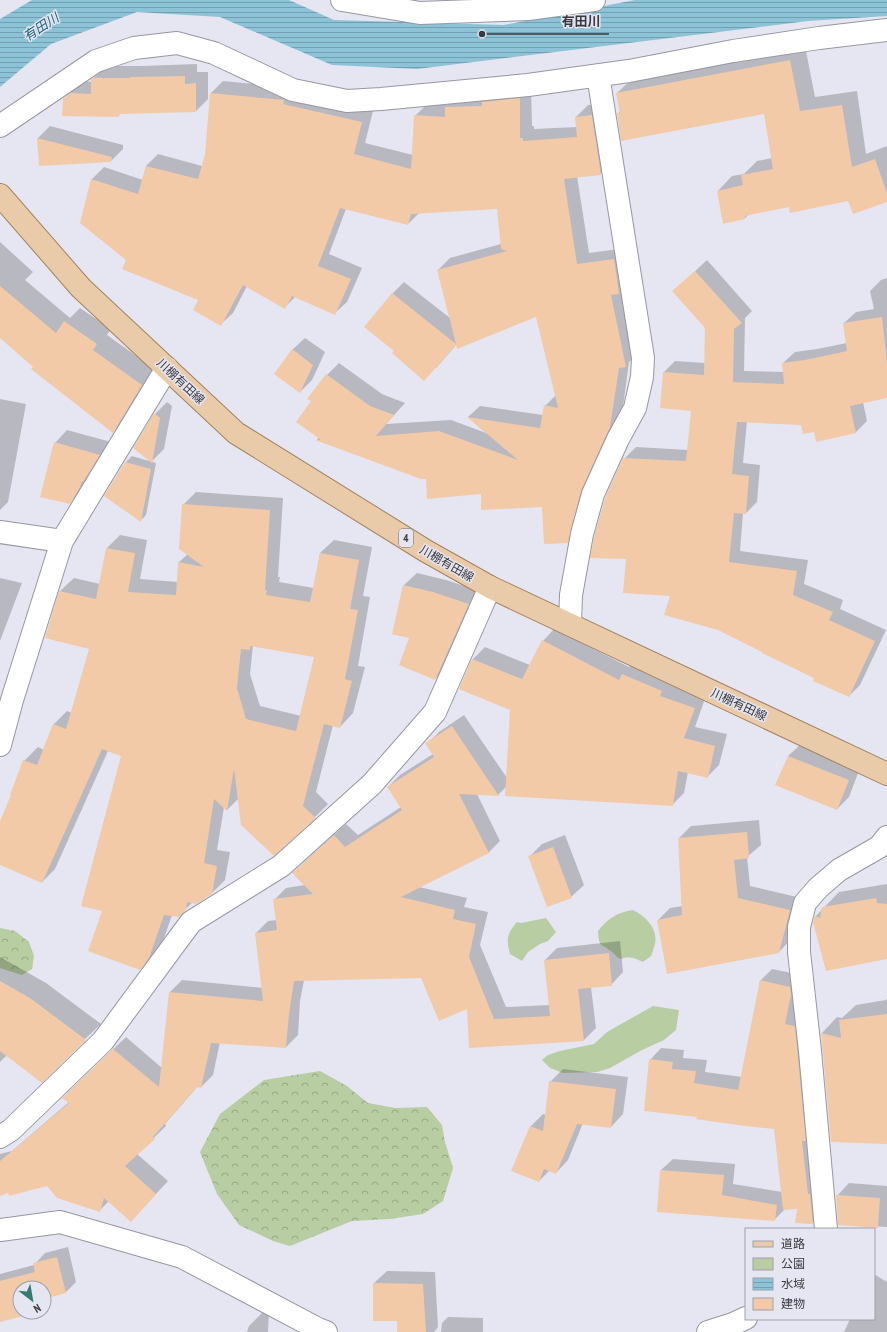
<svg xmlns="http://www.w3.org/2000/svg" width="887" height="1332" viewBox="0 0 887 1332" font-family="'PT Sans Narrow','Noto Sans JP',sans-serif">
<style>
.green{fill:#b8cda2}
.forest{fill:url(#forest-crowns)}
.water{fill:url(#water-rules)}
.shadow{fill:#0003;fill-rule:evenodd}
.building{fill:#f2caa8;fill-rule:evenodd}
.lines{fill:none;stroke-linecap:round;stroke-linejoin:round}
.minor-casing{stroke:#9697a1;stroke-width:24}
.major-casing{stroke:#a3825e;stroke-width:24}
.minor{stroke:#fff;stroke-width:22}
.major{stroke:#eacba9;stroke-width:22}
.labels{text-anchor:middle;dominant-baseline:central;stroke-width:3;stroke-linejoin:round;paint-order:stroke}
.shield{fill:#e5e6f1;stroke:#6d6e74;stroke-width:1}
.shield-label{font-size:11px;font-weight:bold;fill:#393a3e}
.street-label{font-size:12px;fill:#393a3e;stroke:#e5e6f1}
.water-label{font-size:13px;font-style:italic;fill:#195f75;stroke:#e5e6f1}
.leader{fill:none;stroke:#393a3e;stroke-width:1.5}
.callout-dot{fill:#393a3e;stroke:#e5e6f1;stroke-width:1.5}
.callout-label{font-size:13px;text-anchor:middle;font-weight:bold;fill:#393a3e;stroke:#e5e6f1;stroke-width:3;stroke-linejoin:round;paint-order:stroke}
</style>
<defs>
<pattern id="forest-crowns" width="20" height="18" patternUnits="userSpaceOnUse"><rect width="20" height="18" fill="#b8cda2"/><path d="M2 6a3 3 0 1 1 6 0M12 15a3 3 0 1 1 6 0" fill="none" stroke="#97a785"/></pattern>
<pattern id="water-rules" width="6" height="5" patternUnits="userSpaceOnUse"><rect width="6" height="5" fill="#8cc3d7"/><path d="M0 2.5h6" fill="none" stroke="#739fb0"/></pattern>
</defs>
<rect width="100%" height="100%" fill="#e5e6f1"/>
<path class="green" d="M 633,910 C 647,917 660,931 654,947 C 653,950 652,954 651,956 C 649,958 645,960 643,962 C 635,958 629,956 621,959 C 616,957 616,955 611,951 C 600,943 599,947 598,931 C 607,919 618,912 633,910 Z
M 546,918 L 556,932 L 548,941 L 540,944 L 528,952 L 522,961 L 510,954 C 506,938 507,934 517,922 L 521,923 Z
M 653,1006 L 679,1010 L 676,1030 L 664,1040 L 642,1050 L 610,1068 L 597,1072 L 563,1073 L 550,1068 L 542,1060 L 548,1055 L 560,1051 L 594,1044 L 607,1032 Z"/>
<path class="forest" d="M 0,928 L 15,931 L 29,942 L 34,956 L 32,969 L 22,975 L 0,968 Z
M 320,1071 L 347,1086 L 368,1103 L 395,1108 L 427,1107 L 442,1125 L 445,1142 L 453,1168 L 443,1201 L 423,1214 L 390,1219 L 352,1221 L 290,1246 L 273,1241 L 239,1225 L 217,1194 L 200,1152 L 220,1114 L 264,1080 Z"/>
<path class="water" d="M 32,0 L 289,0 L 334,20 L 504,25 L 635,0 L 887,0 L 887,16 L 808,21 L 417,69 L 332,65 L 220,17 L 137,12 L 51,44 L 0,87 L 0,19 Z"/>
<path class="shadow" d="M 805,46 L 815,97 L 857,91 L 866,154 L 887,146 L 887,201 L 849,200 L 790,206 L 749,214 L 745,218 L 718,191 L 732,176 L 744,174 L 757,161 L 773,158 L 765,112 L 618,114 L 620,111 L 617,93 L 632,79 Z
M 197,64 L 197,72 L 208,72 L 208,99 L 196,111 L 121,113 L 118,116 L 64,99 L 76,87 L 84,81 L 92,82 L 92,80 L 106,66 L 142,66 Z
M 223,81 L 295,88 L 295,92 L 373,111 L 365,143 L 413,155 L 415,116 L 427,104 L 448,105 L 458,95 L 531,87 L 532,126 L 534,126 L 534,129 L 577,127 L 576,117 L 588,105 L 603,104 L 612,162 L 600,174 L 577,176 L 589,253 L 626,248 L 638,354 L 629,362 L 622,414 L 579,530 L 567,542 L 543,506 L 482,493 L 426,478 L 421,478 L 317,440 L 319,437 L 313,401 L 327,375 L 339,363 L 382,394 L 405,403 L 386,424 L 451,420 L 486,433 L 468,417 L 480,406 L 543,415 L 545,406 L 556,395 L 537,316 L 457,344 L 436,368 L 395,351 L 392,294 L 404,282 L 450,318 L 438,270 L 450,258 L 501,244 L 498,208 L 420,212 L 408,224 L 346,209 L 329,254 L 362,268 L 347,302 L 335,313 L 295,297 L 284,308 L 247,286 L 233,313 L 221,324 L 200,300 L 127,259 L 82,223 L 92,179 L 104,167 L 143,180 L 146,166 L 158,154 L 202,166 L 206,154 L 211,93 Z
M 50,126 L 123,145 L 123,149 L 111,161 L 40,165 L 38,138 Z
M 0,242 L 33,272 L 25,280 L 70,318 L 80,308 L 111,329 L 107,335 L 156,370 L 127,417 L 113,431 L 0,337 Z
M 707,260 L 752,311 L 745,318 L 744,371 L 784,372 L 783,363 L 795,352 L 817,349 L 847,343 L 844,323 L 856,312 L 874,309 L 870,291 L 881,280 L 887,278 L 887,397 L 863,402 L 867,421 L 856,432 L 817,441 L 815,430 L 802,424 L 747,421 L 743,463 L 760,465 L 757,502 L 746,513 L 743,513 L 740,551 L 808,560 L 804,584 L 843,600 L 840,609 L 886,630 L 860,685 L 849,696 L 764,652 L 671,595 L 627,558 L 624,459 L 636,447 L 688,450 L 692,410 L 664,372 L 675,361 L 705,363 L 706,327 L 674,291 Z
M 305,338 L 325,352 L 312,380 L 300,392 L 292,350 Z
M 0,399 L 26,404 L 8,502 L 0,510 Z
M 167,402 L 172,406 L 164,449 L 152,461 L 155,414 Z
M 67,430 L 111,442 L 82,491 L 69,503 L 55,443 Z
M 132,456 L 156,463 L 146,515 L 140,521 L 126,462 Z
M 196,492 L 283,498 L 278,577 L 280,577 L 279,582 L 314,588 L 320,553 L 334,540 L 372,547 L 363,596 L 370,597 L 358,666 L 365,667 L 353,713 L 340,727 L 333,725 L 316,792 L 328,804 L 315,817 L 239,798 L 227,810 L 224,807 L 217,850 L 230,852 L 225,880 L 212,893 L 193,902 L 178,916 L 172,915 L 162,944 L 153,955 L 140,969 L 103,911 L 122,756 L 108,751 L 55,869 L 42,882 L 0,864 L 0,823 L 12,795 L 24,761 L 38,747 L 44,750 L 54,724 L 67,711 L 72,713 L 90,648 L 46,638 L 60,591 L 74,578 L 100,584 L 107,548 L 120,535 L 147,540 L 140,579 L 178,582 L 179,562 L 188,554 L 183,505 ZM 253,645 L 315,656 L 301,716 L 260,706 L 250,674 Z
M 417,573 L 446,580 L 480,591 L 447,667 L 435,679 L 411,638 L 393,634 L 404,585 Z
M 0,578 L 22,583 L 0,641 Z
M 554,629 L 629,667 L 635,662 L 706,696 L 695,727 L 727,734 L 719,765 L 707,777 L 688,772 L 684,793 L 672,805 L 506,787 L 498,795 L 477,794 L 500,841 L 488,853 L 419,887 L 467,898 L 464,907 L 488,912 L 480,945 L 506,1007 L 550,1005 L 545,960 L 557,948 L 620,941 L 623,972 L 611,985 L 591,987 L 596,1028 L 584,1040 L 470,1047 L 468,1008 L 421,977 L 304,980 L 300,1001 L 298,1035 L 286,1047 L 220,1042 L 213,1075 L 201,1087 L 198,1086 L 165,1124 L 166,1126 L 137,1154 L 168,1181 L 131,1221 L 109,1201 L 99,1211 L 47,1185 L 0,1194 L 0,1154 L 12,1151 L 69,1102 L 75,1086 L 126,1037 L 162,1068 L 170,992 L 182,980 L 263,988 L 256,933 L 268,921 L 277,920 L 274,900 L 286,888 L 305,885 L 305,861 L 346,824 L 358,835 L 401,807 L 388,787 L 400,775 L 433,754 L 427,744 L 439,732 L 464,715 L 507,778 L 511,709 L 460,689 L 473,659 L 485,647 L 530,665 L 543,641 Z
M 801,744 L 860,768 L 849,797 L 837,809 L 788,756 Z
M 759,820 L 761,845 L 747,857 L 750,886 L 801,898 L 791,939 L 779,952 L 658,920 L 670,908 L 683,906 L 679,838 L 691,826 Z
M 565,835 L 584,885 L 571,897 L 530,856 L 542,844 Z
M 887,884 L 887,958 L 815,917 L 839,892 Z
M 0,957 L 46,983 L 101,1024 L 85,1039 L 7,1055 L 0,1062 Z
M 772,969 L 801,975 L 824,1211 L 813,1223 L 798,1208 L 785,1209 L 774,1220 L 661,1170 L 673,1159 L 735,1164 L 733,1184 L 782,1192 L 775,1128 L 698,1116 L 650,1060 L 661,1048 L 684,1050 L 683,1058 L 707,1060 L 705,1072 L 742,1077 L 760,981 Z
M 887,998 L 887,1143 L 832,1141 L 822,1033 L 837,1017 L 842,1018 L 856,1005 L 886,1000 Z
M 563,1069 L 628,1077 L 623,1114 L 611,1127 L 583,1123 L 568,1160 L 556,1173 L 550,1170 L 539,1181 L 512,1170 L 531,1126 L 543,1114 L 546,1115 L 550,1082 Z
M 849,1183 L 887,1186 L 887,1227 L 839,1224 L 837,1196 Z
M 68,1247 L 76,1282 L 65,1293 L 44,1298 L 45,1301 L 44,1302 L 44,1288 L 20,1288 L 20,1312 L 33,1312 L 0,1321 L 0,1274 L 34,1265 L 45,1253 Z
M 387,1271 L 435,1272 L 438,1327 L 434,1332 L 398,1332 L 398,1320 L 374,1283 Z
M 874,1274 L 887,1282 L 887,1332 L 844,1332 L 850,1319 L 874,1319 Z
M 266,1309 L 269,1310 L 268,1332 L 247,1332 L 249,1326 Z
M 448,1317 L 483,1318 L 483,1332 L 441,1332 L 442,1323 Z"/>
<path class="building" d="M 790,60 L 800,111 L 842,105 L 852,167 L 875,159 L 887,193 L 887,202 L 853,214 L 848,201 L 790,213 L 789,207 L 745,216 L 745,219 L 723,224 L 717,191 L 743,185 L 741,175 L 773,169 L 764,114 L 621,141 L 617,113 L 620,113 L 616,93 Z
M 185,76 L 185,84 L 196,83 L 196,112 L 119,114 L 119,117 L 62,116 L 63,99 L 71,93 L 91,94 L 91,80 L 93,78 L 130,78 L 130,77 Z
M 210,93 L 284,100 L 283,104 L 362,122 L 354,154 L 411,169 L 414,115 L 445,117 L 445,107 L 482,106 L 482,102 L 520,98 L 520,138 L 523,138 L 523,141 L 577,137 L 575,117 L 592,115 L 601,175 L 564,179 L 577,264 L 614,259 L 619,294 L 611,295 L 626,367 L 619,368 L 610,427 L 581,491 L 568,543 L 544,544 L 542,507 L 481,510 L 481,494 L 427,499 L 426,479 L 421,479 L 315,440 L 321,440 L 296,422 L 311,401 L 307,399 L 326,374 L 370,406 L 394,415 L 376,436 L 439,431 L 518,460 L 467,417 L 540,428 L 544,405 L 558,408 L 536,317 L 457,349 L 456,345 L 424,381 L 392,353 L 394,351 L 364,327 L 392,293 L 456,344 L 437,270 L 507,251 L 501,249 L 497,209 L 411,214 L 408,225 L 340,208 L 318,266 L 351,279 L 335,315 L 292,296 L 285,309 L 243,285 L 221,326 L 193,310 L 198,300 L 122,269 L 126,260 L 80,223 L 91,179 L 138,194 L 146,166 L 198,179 L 205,154 Z
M 37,138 L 112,157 L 111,162 L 39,166 Z
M 695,271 L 742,323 L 734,329 L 733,382 L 784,384 L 782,363 L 805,360 L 847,351 L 843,323 L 882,317 L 887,362 L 887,398 L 850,406 L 856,433 L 816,442 L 814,432 L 803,434 L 801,425 L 737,422 L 732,474 L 749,476 L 746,514 L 734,513 L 729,562 L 797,571 L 793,595 L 833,612 L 829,620 L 875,641 L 849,697 L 813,681 L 814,678 L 762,653 L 762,652 L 718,630 L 664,615 L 670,596 L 623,593 L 626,559 L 590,558 L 594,537 L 605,498 L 623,458 L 686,461 L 691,411 L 660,408 L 663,372 L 704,375 L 705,328 L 672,291 Z
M 0,286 L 56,333 L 64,321 L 97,344 L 93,350 L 142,385 L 113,433 L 31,369 L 33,367 L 0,338 Z
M 292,349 L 313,365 L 300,393 L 274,374 Z
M 154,413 L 160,418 L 152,463 L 133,448 Z
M 54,442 L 100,455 L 83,482 L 82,481 L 80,487 L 70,504 L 40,497 Z
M 125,462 L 151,469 L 141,522 L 104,496 Z
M 182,504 L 270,510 L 265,590 L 267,590 L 266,595 L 310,602 L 320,553 L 359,560 L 350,609 L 358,610 L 345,679 L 352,681 L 340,728 L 324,724 L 303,806 L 316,818 L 274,856 L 241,825 L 234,769 L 227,811 L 214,799 L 204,863 L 217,866 L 212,894 L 196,904 L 187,902 L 186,910 L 179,917 L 164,915 L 149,958 L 140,970 L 88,951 L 102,911 L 81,906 L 121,756 L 102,749 L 42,883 L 0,865 L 0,821 L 11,795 L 10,795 L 23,760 L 37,765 L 53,724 L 66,729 L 89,649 L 45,638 L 59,591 L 96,599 L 106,548 L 135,553 L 128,592 L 176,595 L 178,562 L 204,567 L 179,549 ZM 250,646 L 314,657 L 296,731 L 246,719 L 237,688 L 241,649 L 250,650 Z
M 403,585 L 433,592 L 469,604 L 435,680 L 399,665 L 409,638 L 392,634 Z
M 542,640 L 619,680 L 622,674 L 662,691 L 660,696 L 695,708 L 684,738 L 715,746 L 708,778 L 678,771 L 673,806 L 505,796 L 510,710 L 459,689 L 472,659 L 522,679 Z
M 452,726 L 499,796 L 459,794 L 489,853 L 401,897 L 455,910 L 453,919 L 476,924 L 469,957 L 494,1019 L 550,1016 L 544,960 L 609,953 L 612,986 L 578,989 L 584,1041 L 469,1048 L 467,1009 L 439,1021 L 421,978 L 294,981 L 289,1014 L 286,1048 L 211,1043 L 201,1088 L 197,1087 L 153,1137 L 155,1139 L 125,1166 L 156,1194 L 131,1222 L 104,1198 L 100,1212 L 57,1198 L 47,1186 L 9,1196 L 8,1193 L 0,1196 L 0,1161 L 69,1103 L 62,1098 L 113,1049 L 159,1087 L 169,992 L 263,1001 L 255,933 L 277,930 L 273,899 L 313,894 L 292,873 L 334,835 L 345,847 L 402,810 L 387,787 L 434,757 L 425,743 Z
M 788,756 L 849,780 L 837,810 L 775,785 Z
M 747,832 L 749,858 L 734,860 L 738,898 L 790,910 L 779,953 L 667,974 L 657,920 L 682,915 L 678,838 Z
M 553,847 L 572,898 L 547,907 L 528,856 Z
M 876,898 L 877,903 L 887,904 L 887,959 L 826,971 L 813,922 L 815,916 L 820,918 L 822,907 Z
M 760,980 L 790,987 L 791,995 L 785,1024 L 795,1026 L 806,1141 L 802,1141 L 808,1194 L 810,1194 L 813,1224 L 795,1223 L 797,1209 L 783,1210 L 774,1129 L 745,1126 L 696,1119 L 697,1117 L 644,1111 L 649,1059 L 673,1062 L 672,1069 L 696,1071 L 694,1083 L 738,1090 Z
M 0,981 L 30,998 L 86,1040 L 42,1083 L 0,1051 Z
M 887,1014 L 887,1144 L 831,1142 L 821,1033 L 841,1038 L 839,1020 Z
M 549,1081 L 616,1089 L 611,1128 L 577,1124 L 556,1174 L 544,1169 L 539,1182 L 511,1171 L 530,1126 L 543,1131 Z
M 660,1170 L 724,1175 L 722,1195 L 777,1205 L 775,1221 L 657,1212 Z
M 836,1195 L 880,1198 L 878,1228 L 838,1225 Z
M 57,1257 L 66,1293 L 44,1299 L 44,1288 L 20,1288 L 20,1312 L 35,1313 L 0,1322 L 0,1281 L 35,1272 L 33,1263 Z
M 373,1283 L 423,1284 L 426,1332 L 397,1332 L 397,1321 L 373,1321 Z"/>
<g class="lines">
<defs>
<path id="minor" d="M 342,0 L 420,13 L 528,9 L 594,0
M 0,126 L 96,61 L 134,48 L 177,43 L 214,53 L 293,90 L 347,101 L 381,99 L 528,85 L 629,71 L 733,51 L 819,38 L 887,30
M 0,532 L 62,541
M 570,624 L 571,595 L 582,534 L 593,494 L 618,439 L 635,408 L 642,377 L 643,358 L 598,75
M 0,745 L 12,700 L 62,541 L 167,368
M 0,1137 L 11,1130 L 103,1041 L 191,922 L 281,866 L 372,784 L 435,712 L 490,587
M 826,1229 L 810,1051 L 799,952 L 799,927 L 805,903 L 818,888 L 839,870 L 879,847 L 887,837
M 0,1230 L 60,1222 L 182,1257 L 318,1329 L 326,1332
M 708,1332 L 733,1324 L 746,1318"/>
<path id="major" d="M 0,195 L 81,288 L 236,433 L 426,551 L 490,587 L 887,774"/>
</defs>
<use href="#minor" class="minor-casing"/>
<use href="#major" class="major-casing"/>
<use href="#minor" class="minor"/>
<use href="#major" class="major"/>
</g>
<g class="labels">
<rect class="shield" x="399" y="529" width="14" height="18" rx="3"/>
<g class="shield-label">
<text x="406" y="538">4</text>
</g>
<g class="street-label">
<text transform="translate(181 381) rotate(43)">川棚有田線</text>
<text transform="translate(447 563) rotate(30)">川棚有田線</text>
<text transform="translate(739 704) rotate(25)">川棚有田線</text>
</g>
<g class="water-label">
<text transform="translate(41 27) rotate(-33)">有田川</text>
</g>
</g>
<path class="leader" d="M482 34L554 34H609"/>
<circle class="callout-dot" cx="482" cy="34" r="4"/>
<g class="callout-label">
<text x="581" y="26">有田川</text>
</g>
<rect x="745" y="1228" width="130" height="92" fill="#e5e6f1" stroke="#a0a1a9"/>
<rect x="753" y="1241" width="20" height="6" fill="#eacba9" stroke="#a0a1a9"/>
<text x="781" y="1248" font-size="12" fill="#393a3e">道路</text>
<rect x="753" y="1258" width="20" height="12" fill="#b8cda2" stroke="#a0a1a9"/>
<text x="781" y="1268" font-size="12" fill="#393a3e">公園</text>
<rect x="753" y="1278" width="20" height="12" fill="url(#water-rules)" stroke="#a0a1a9"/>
<text x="781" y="1288" font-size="12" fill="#393a3e">水域</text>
<rect x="753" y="1298" width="20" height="12" fill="#f2caa8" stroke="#a0a1a9"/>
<text x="781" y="1308" font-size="12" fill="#393a3e">建物</text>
<g transform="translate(32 1300) rotate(149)"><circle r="19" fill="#e5e6f1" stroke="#a0a1a9"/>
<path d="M0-3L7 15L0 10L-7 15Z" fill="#347b72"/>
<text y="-6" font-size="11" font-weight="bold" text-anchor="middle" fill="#393a3e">N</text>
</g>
</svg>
